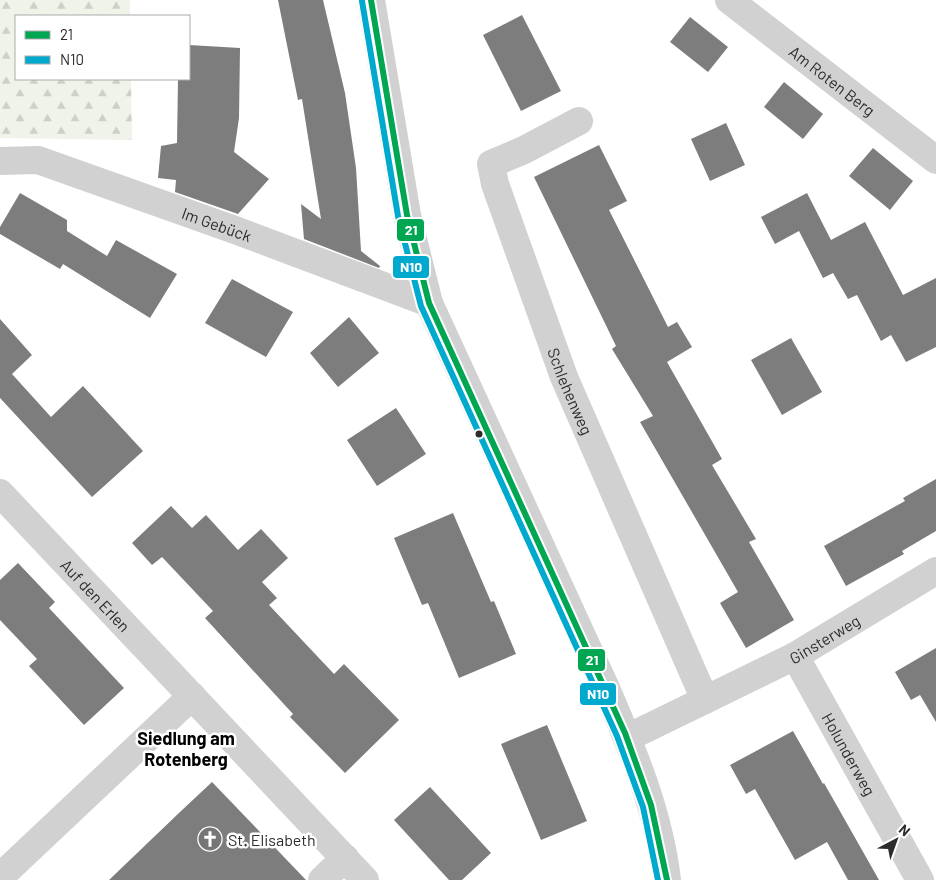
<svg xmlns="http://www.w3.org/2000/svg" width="936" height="880" viewBox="0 0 936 880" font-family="Barlow,sans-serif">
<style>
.forest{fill:url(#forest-firs)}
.building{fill:#7d7d7d}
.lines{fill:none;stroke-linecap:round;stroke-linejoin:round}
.minor{stroke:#d1d1d1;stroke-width:28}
.bus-1-casing{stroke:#fff;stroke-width:10}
.bus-2-casing{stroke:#fff;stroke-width:10}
.bus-1{stroke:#00a651;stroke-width:6}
.bus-2{stroke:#00a9ce;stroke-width:6}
.bus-dot{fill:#2c2c2c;stroke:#fff;stroke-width:2}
.labels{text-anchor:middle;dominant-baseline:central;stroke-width:5;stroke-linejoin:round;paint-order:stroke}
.street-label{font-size:16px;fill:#2c2c2c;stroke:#fff}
.poi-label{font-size:16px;fill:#2c2c2c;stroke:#fff;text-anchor:start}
.neighbourhood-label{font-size:18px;font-weight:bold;fill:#000;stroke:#fff}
.line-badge{stroke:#fff;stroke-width:2}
.badge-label{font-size:14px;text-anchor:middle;font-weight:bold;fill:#fff}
</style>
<defs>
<pattern id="forest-firs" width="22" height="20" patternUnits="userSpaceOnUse" patternTransform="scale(1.25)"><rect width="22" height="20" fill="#eff3ea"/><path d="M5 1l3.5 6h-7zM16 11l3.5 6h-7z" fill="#cdd0c9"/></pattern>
</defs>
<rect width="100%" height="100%" fill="#fff"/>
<path class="forest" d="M 0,0 L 130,0 L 130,16 L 16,16 L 16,79 L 131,79 L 132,140 L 0,138 Z"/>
<path class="building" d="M 278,0 L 323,0 L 345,93 L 356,168 L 361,251 L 380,266 L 379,268 L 304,239 L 301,204 L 321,219 L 302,99 L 298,100 Z
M 522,15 L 561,91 L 521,111 L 483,35 Z
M 690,17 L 728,47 L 708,72 L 670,42 Z
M 189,45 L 240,48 L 239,118 L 234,152 L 269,179 L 238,214 L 175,192 L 176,180 L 158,178 L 161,146 L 177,143 L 178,79 L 189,79 Z
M 784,82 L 823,114 L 803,139 L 764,107 Z
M 726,123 L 745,165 L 710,181 L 691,139 Z
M 599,145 L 627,201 L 609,210 L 668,327 L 677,322 L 692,347 L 667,362 L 722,459 L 712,465 L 756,539 L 749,542 L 794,620 L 746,648 L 720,603 L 738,592 L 640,422 L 653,416 L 612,349 L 616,346 L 534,177 Z
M 873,148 L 913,181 L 890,210 L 849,176 Z
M 20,193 L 67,220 L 67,231 L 107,256 L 116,240 L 177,274 L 150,318 L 63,264 L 60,269 L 0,234 L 0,227 Z
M 807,193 L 831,240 L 865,222 L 903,295 L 936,278 L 936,347 L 906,362 L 891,335 L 881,341 L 857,295 L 848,299 L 833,273 L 823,278 L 799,231 L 775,244 L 761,217 Z
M 232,279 L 293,312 L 266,357 L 205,323 Z
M 349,317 L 379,353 L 338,387 L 310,353 Z
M 0,319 L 32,355 L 12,374 L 51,417 L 83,386 L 143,451 L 92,497 L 0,398 Z
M 791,338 L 822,392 L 782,415 L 751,360 Z
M 396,408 L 426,454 L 377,486 L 347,440 Z
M 936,479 L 936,531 L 902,551 L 904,554 L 846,586 L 824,546 L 905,501 L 903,498 Z
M 171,506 L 192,528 L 206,515 L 238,550 L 261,529 L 288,558 L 262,582 L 277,598 L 269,605 L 334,674 L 344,664 L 399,720 L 345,773 L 290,717 L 293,714 L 205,618 L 213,611 L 162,557 L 152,565 L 132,543 Z
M 453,513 L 491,602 L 494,601 L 516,654 L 459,678 L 428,603 L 422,605 L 394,538 Z
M 18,563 L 55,602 L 49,608 L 124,688 L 84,725 L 29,666 L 37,659 L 0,620 L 0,580 Z
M 936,648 L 936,722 L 920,695 L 911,700 L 895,672 Z
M 547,725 L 587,821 L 541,840 L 501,744 Z
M 793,731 L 823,784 L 824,783 L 879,880 L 848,880 L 827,842 L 795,860 L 755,789 L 746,794 L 730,765 Z
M 212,782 L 306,880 L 109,880 L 180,812 Z
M 430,787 L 491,853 L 462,880 L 449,880 L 394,820 Z"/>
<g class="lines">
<g class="minor">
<path d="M 371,0 L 407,215 L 429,303 L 605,686 C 632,749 659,811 667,880"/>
<path id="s1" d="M 729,0 L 936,160"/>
<path id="s2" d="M 579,121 L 524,150 L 491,164 L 495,184 L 564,377 L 705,700"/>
<path id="s3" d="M 0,161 L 38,160 L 235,230 L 429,303"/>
<path id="s4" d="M 0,493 L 365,880"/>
<path id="s5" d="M 795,656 L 920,880"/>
<path id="s6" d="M 627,738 L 795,656 L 936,571"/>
<path d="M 0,877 L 192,696"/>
<path d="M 322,880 L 345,858"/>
</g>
<defs>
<path id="bus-1" d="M 371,0 L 407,215 L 429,303 L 625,733 L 651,805 L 667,880"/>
<path id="bus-2" d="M 362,1 L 398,216 L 421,306 L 617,736 L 643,807 L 658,880"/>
</defs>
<use href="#bus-1" class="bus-1-casing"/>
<use href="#bus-2" class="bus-2-casing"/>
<use href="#bus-1" class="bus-1"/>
<use href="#bus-2" class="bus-2"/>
</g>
<defs>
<symbol id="church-disc" viewBox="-11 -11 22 22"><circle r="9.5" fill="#767676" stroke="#fff"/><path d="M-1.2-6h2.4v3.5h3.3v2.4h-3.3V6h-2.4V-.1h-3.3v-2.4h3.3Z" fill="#fff"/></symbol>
</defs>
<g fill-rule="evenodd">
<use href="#church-disc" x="196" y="825" width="28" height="28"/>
</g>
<circle class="bus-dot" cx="479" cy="434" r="4.5"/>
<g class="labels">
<g class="street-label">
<text stroke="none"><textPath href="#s1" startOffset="131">Am Roten Berg</textPath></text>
<text stroke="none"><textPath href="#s3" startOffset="228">Im Gebück</textPath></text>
<text stroke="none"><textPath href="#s2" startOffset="339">Schlehenweg</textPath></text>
<text stroke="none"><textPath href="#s4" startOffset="140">Auf den Erlen</textPath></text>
<text stroke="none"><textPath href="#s6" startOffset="221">Ginsterweg</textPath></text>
<text stroke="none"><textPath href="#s5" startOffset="112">Holunderweg</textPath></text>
</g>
<g class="poi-label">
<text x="228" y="839">St. Elisabeth</text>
</g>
<g class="neighbourhood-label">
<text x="186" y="738">Siedlung am<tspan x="186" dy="21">Rotenberg</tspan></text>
</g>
</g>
<g class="line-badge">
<rect x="396" y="218" width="29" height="24" rx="5" fill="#00a651"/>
<rect x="392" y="255" width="38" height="24" rx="5" fill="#00a9ce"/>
<rect x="577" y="648" width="29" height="24" rx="5" fill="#00a651"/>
<rect x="579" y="682" width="38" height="24" rx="5" fill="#00a9ce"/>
</g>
<g class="badge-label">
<text x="411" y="235">21</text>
<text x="411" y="272">N10</text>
<text x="592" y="665">21</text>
<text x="598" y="699">N10</text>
</g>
<rect x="15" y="15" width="175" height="65" fill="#ffffff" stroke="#ababab"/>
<rect x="25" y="31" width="25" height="8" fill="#00a651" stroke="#ababab"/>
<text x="60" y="40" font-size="15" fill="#2c2c2c">21</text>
<rect x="25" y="56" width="25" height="8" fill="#00a9ce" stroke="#ababab"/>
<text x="60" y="65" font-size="15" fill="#2c2c2c">N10</text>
<g transform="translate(896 840) rotate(41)" stroke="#ffffff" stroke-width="4" paint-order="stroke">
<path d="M0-4L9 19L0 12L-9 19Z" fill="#2c2c2c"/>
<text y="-8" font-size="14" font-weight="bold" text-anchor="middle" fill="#2c2c2c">N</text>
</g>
</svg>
